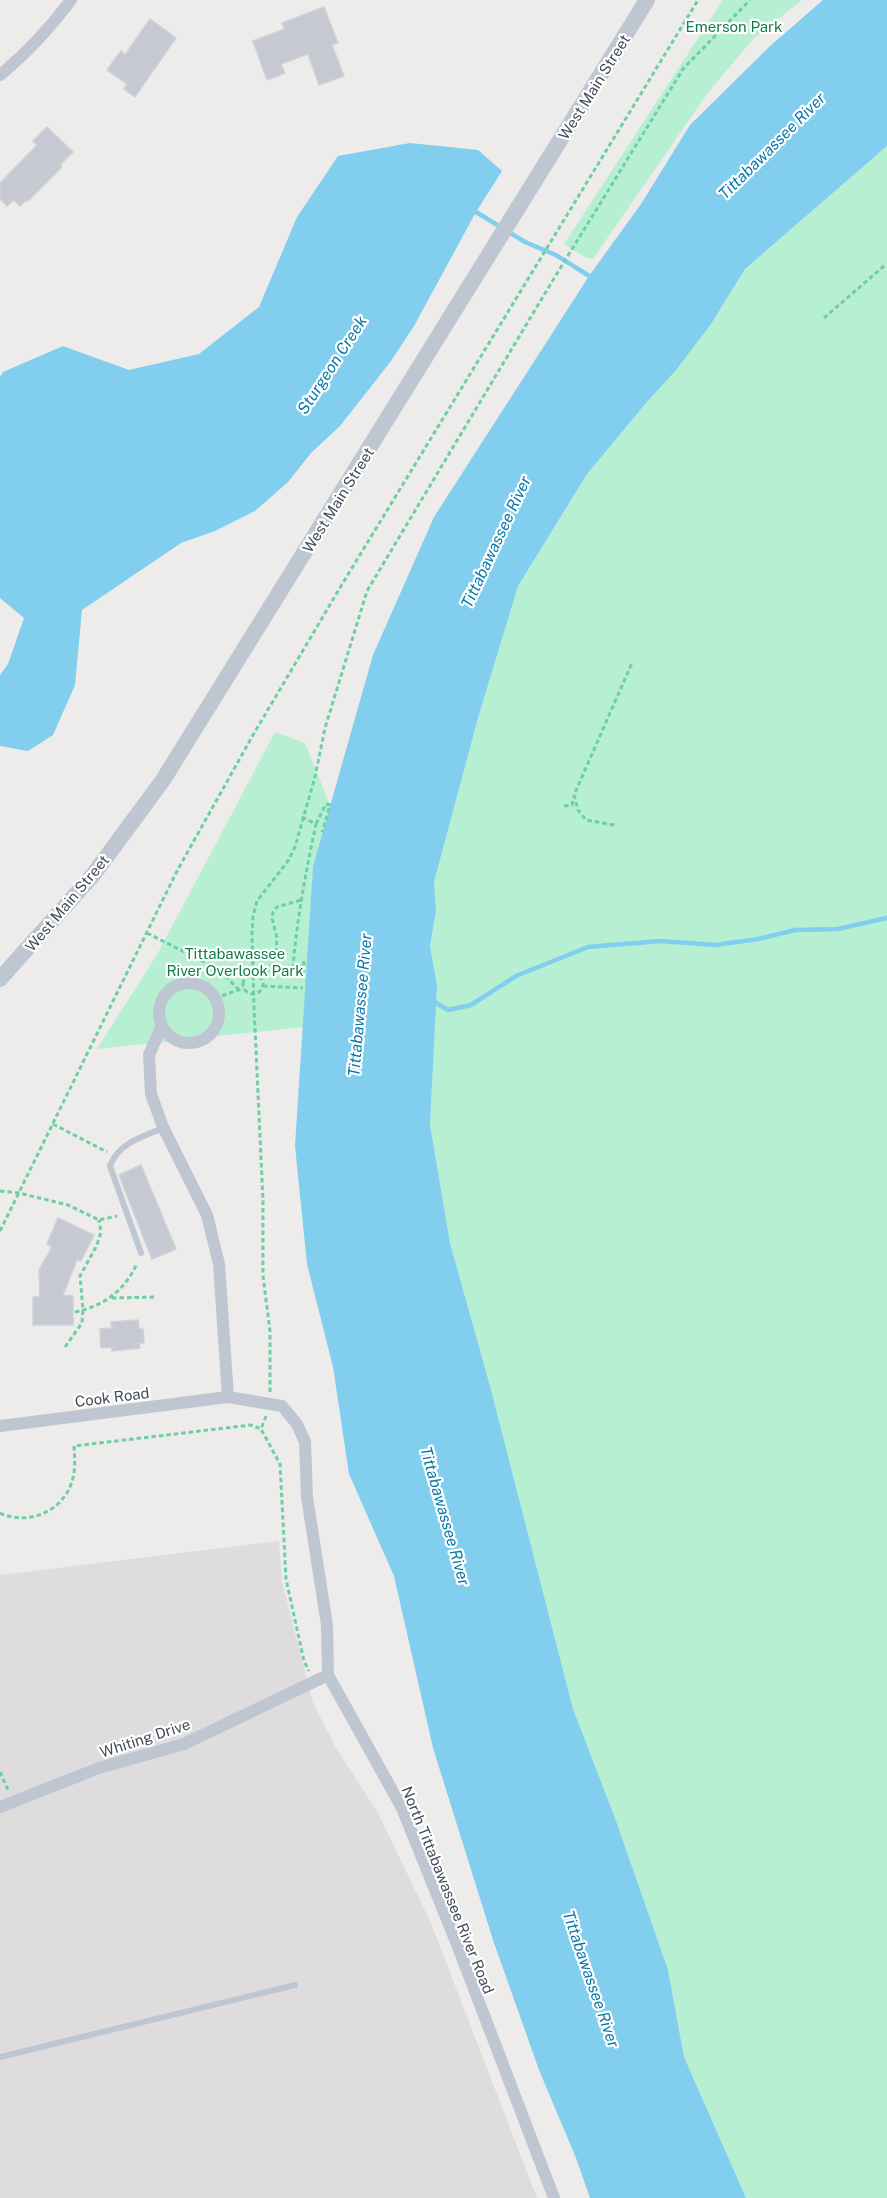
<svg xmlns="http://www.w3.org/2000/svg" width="887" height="2198" viewBox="0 0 887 2198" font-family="'Public Sans',sans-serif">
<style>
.education{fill:#dfdcdd}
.green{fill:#b6efd1}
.water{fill:#81ceee}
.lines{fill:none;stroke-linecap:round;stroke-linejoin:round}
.stream{stroke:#81ceee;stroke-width:4.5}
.building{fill:#c7c9d2;stroke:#cfd1d7;stroke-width:1.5}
.path{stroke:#6ecea6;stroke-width:3;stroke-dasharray:4.5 3;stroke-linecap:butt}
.service{stroke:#bec6d2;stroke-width:6}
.minor{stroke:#bec6d2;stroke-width:12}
.tertiary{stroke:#bec6d2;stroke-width:16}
.labels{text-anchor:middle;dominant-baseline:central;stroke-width:4.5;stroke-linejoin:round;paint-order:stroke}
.park-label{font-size:15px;fill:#137b50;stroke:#fff}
.street-label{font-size:15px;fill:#434d59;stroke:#fff}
.water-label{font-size:16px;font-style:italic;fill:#0879a8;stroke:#fff}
</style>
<rect width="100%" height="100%" fill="#eeebeb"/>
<path class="education" d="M 279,1541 L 282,1582 L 313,1703 L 336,1748 L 378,1813 L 431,1923 L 537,2198 L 0,2198 L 0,1575 Z"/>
<path class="green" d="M 723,0 L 802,0 L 752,40 L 707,94 L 593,259 L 585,257 L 564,244 Z
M 887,146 L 887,2198 L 746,2198 L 684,2057 L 668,1970 L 615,1818 L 573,1709 L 490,1386 L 450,1243 L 430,1125 L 437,986 L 430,946 L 436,911 L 434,882 L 478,718 L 518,586 L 587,474 L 646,403 L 677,369 L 711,324 L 745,269 Z
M 275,732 L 305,743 L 330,805 L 313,866 L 303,1027 L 97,1049 L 158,953 Z"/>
<path class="water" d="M 823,0 L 887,0 L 887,146 L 745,269 L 711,324 L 677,369 L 646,403 L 587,474 L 518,586 L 478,718 L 434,882 L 436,911 L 430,946 L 437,986 L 430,1125 L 450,1243 L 490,1386 L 573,1709 L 615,1818 L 668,1970 L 684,2057 L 746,2198 L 590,2198 L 576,2158 L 539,2070 L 493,1940 L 433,1748 L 394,1576 L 349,1474 L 333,1367 L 307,1264 L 295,1146 L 313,866 L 373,655 L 434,517 L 589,276 L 641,204 L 690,125 L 769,47 Z
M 410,143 L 478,150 L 502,171 L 476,212 L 414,326 L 391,361 L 340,426 L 311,453 L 288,482 L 255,511 L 215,531 L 181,543 L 82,610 L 75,685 L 53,735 L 28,751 L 0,746 L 0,675 L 8,664 L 24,618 L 0,598 L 0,377 L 3,372 L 63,346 L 129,370 L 199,354 L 259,307 L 297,217 L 338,156 Z"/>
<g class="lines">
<path class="stream" d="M 470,211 L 476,212 L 525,242 L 556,255 L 594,279
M 433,1001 L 448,1010 L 471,1005 L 516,976 L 588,947 L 660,941 L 715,945 L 758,939 L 795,930 L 838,929 L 887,918"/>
</g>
<path class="building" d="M 324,7 L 338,43 L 332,45 L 344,76 L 319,85 L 308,54 L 281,64 L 285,73 L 267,80 L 253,41 L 285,29 L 282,23 Z
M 150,19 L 176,38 L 135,97 L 124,89 L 127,84 L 107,70 L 121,51 L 125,55 Z
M 47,127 L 73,152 L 60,165 L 62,167 L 28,201 L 26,200 L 20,206 L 14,200 L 7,206 L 0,199 L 0,183 L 37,145 L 33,141 Z
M 141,1165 L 176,1249 L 152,1259 L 119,1175 Z
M 58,1218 L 94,1235 L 81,1261 L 77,1260 L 63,1295 L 73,1296 L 73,1325 L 33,1325 L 33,1297 L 40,1297 L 39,1270 L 52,1247 L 47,1244 Z
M 138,1320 L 139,1329 L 143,1329 L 144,1343 L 139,1343 L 140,1348 L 112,1351 L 112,1347 L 101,1348 L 100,1329 L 112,1328 L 111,1322 Z"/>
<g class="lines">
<path class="path" d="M 824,318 L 884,266
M 564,806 L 572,805 L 574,797
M 302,817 L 316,824 C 306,871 297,918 293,967 L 303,967
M 316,824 L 326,804 L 330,805 L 322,832
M 614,825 L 586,820 L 578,810 L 574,795 L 632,663
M 147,933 L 220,970 L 238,989
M 303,973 L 304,960
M243 984a10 10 0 1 1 20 0a10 10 0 1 1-20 0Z
M 261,978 L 273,963 L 276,950 L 277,938 L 272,918 L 273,912 L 277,907 L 301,900
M 263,986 L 303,988
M 215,998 L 244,988
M 53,1124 L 107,1152
M 0,1191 L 19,1193 L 68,1205 L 99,1220 L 117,1216
M 0,1231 L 177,871 L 253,735 L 344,581 L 698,0
M 112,1298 L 156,1297
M 75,1312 C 102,1307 126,1290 137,1263
M 65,1347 L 82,1323 L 83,1310 L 80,1276 L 97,1245 L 101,1232 L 99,1220
M 270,1392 L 270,1331 L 263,1276 L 263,1201 L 254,1007 L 252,935 L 253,916 L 257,901 L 288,861 L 295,847 L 315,777 L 325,728 L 367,591 L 553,280 L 683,69 L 750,0
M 266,1416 L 261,1429 L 280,1464 L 286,1579 L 304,1661 L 309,1671
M 0,1513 C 25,1525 57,1514 69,1489 C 76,1475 75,1461 74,1446 L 251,1425 L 261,1429
M 0,1772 L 8,1790"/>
<path class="service" d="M 141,1253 L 110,1166 C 118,1143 142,1137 163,1128
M 0,2057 L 295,1985"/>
<path class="minor" d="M 0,75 C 27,53 50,28 71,0
M159 1013a30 30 0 1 1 60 0a30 30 0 1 1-60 0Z
M 162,1025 L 149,1055 L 151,1094 L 163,1127 L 207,1215 L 219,1264 L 228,1397
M 0,1426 L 228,1397 L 282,1406 L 297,1424 L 305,1442 L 307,1497 L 327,1625 L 328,1675 L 402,1808 L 458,1947 L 554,2198
M 0,1807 L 99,1768 L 184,1744 L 328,1675"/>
<path class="tertiary" d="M 0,979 L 93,875 L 163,780 L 647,0"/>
</g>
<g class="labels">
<g class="park-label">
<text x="734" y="26">Emerson Park</text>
<text x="235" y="953">Tittabawassee<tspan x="235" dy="17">River Overlook Park</tspan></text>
</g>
<g class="street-label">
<text transform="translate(594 87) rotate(-58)">West Main Street</text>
<text transform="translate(338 500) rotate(-58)">West Main Street</text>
<text transform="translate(67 903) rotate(-50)">West Main Street</text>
<text transform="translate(112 1397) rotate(-7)">Cook Road</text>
<text transform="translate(145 1738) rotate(-18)">Whiting Drive</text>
<text transform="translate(448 1890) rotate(68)">North Tittabawassee River Road</text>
</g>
<g class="water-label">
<text transform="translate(772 146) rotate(-45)">Tittabawassee River</text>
<text transform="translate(332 365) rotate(-57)">Sturgeon Creek</text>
<text transform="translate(496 542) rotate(-65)">Tittabawassee River</text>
<text transform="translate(360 1005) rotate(-85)">Tittabawassee River</text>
<text transform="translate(445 1516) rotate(74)">Tittabawassee River</text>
<text transform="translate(591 1979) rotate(71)">Tittabawassee River</text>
</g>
</g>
</svg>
